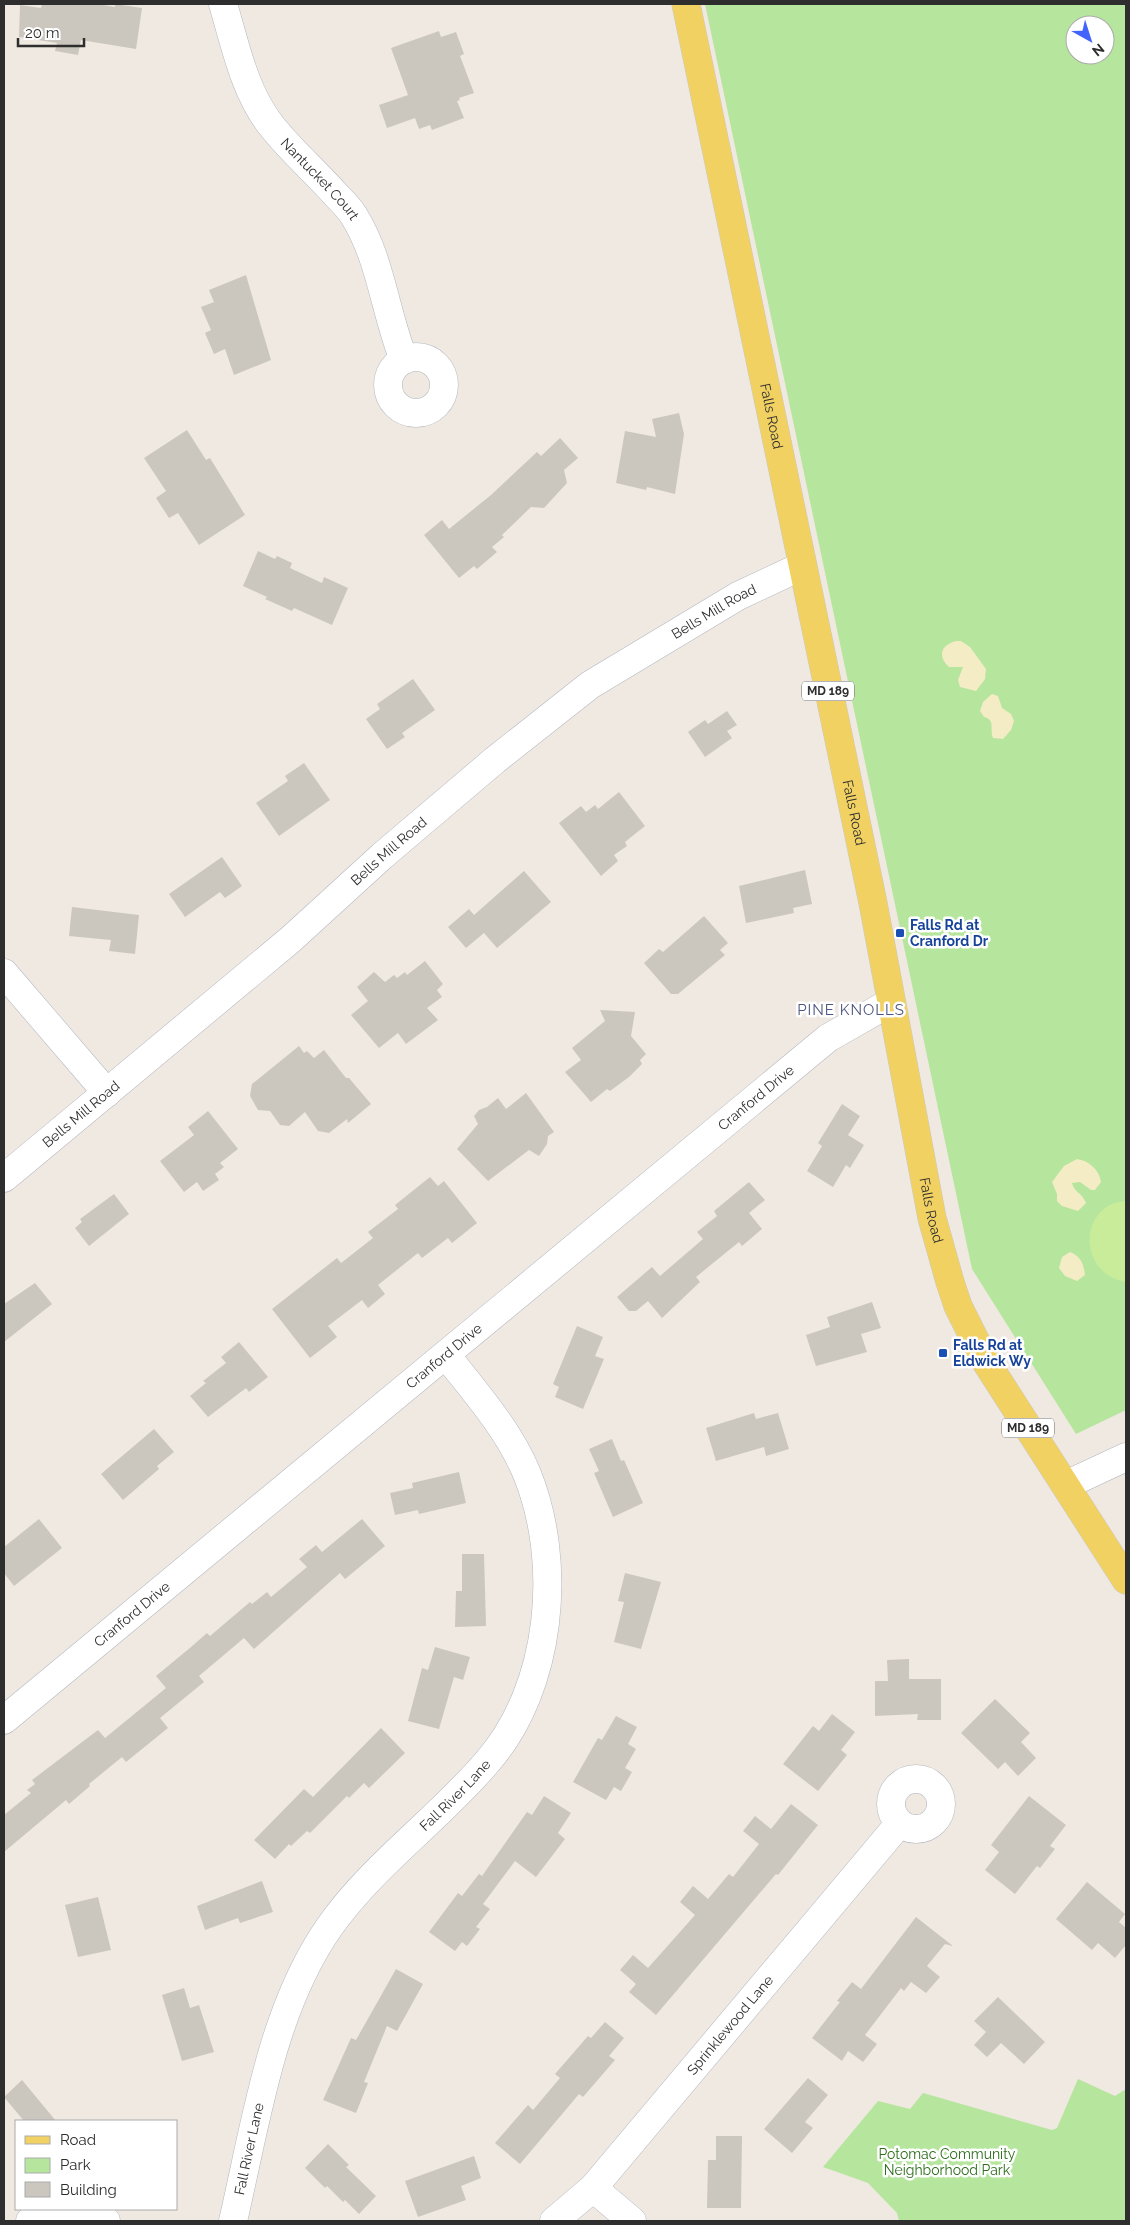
<svg xmlns="http://www.w3.org/2000/svg" width="1130" height="2225" viewBox="0 0 1130 2225" font-family="Raleway,sans-serif">
<style>
.green{fill:#b6e59e;fill-rule:evenodd}
.sand{fill:#f3ecc5}
.pitch{fill:#c9ec9a}
.building{fill:#cbc7bf}
.lines{fill:none;stroke-linecap:round;stroke-linejoin:round}
.minor-casing{stroke:#b4b7c1;stroke-width:29}
.major-casing{stroke:#c9c9c9;stroke-width:29}
.minor{stroke:#fff;stroke-width:28}
.major{stroke:#f2d163;stroke-width:28}
.transit-dot{fill:#1a4fb4;stroke:#fff;stroke-width:2}
.labels{text-anchor:middle;dominant-baseline:central;stroke-width:5;stroke-linejoin:round;paint-order:stroke}
.shield{fill:#fff;stroke:#6d6d6d;stroke-width:1}
.shield-label{font-size:12px;font-weight:bold;fill:#2e2e2e}
.street-label{font-size:14px;fill:#2e2e2e;stroke:#fff}
.transit-label{font-size:14px;font-weight:bold;fill:#164399;stroke:#fff;text-anchor:start}
.park-label{font-size:14px;fill:#2c6e1b;stroke:#fff}
.neighbourhood-label{font-size:15px;letter-spacing:1px;fill:#4d5680;stroke:#fff}
</style>
<rect width="100%" height="100%" fill="#efe9e1"/>
<path class="green" d="M 705,4 L 1126,4 L 1126,1410 L 1076,1434 L 972,1269 ZM 1075,25 L 1105,25 L 1105,55 L 1075,55 Z
M 1078,2079 L 1115,2096 L 1126,2089 L 1126,2221 L 899,2221 L 897,2213 L 868,2183 L 823,2167 L 878,2101 L 910,2109 L 923,2093 L 1052,2130 L 1057,2128 Z"/>
<path class="sand" d="M 956,641 L 961,641 L 970,647 L 986,669 L 985,679 L 976,691 L 960,687 L 958,680 L 963,667 L 949,667 C 937,656 941,645 956,641 Z
M 992,694 L 998,696 L 1002,708 L 1011,714 L 1014,721 L 1011,730 L 1003,739 L 993,738 C 989,729 996,720 984,717 L 980,711 L 983,702 Z
M 1077,1159 C 1089,1161 1099,1169 1101,1182 L 1095,1190 L 1091,1190 L 1080,1182 L 1072,1183 C 1074,1192 1083,1194 1086,1203 L 1078,1211 L 1062,1206 L 1057,1201 L 1057,1194 L 1052,1182 L 1064,1166 Z
M 1070,1252 C 1081,1256 1084,1265 1085,1275 L 1077,1281 L 1065,1276 L 1059,1268 L 1062,1257 Z"/>
<path class="pitch" d="M 1126,1201 L 1126,1282 C 1077,1274 1078,1204 1126,1201 Z"/>
<path class="building" d="M 42,4 L 98,4 L 115,7 L 115,4 L 142,8 L 136,49 L 81,40 L 78,55 L 55,51 L 57,43 L 19,37 L 20,5 L 41,8 Z
M 439,31 L 441,37 L 456,32 L 464,54 L 460,56 L 474,93 L 459,98 L 460,100 L 457,101 L 464,118 L 432,130 L 430,125 L 419,129 L 415,118 L 387,128 L 379,105 L 408,95 L 391,48 Z
M 246,275 L 271,360 L 234,375 L 225,349 L 214,354 L 205,333 L 211,330 L 201,307 L 214,302 L 209,290 Z
M 679,413 L 684,434 L 675,494 L 647,487 L 646,490 L 616,483 L 625,431 L 656,437 L 652,419 Z
M 187,430 L 206,460 L 210,458 L 245,515 L 199,545 L 178,513 L 169,518 L 156,498 L 166,491 L 144,458 Z
M 560,438 L 578,458 L 564,470 L 567,483 L 544,508 L 531,507 L 502,535 L 504,537 L 492,547 L 497,552 L 477,569 L 474,566 L 459,578 L 424,535 L 442,520 L 449,529 L 491,495 L 537,452 L 541,456 Z
M 258,551 L 275,559 L 277,556 L 292,563 L 290,568 L 322,583 L 324,577 L 348,588 L 332,625 L 294,608 L 292,611 L 265,599 L 267,597 L 243,586 Z
M 413,679 L 435,710 L 402,733 L 405,737 L 387,749 L 366,719 L 380,709 L 377,704 Z
M 727,711 L 737,725 L 727,731 L 732,738 L 705,757 L 688,732 L 705,720 L 708,724 Z
M 304,763 L 330,800 L 279,836 L 256,803 L 288,781 L 285,776 Z
M 619,792 L 645,826 L 625,842 L 627,846 L 614,855 L 618,861 L 601,876 L 559,823 L 581,806 L 586,812 L 595,805 L 598,809 Z
M 222,857 L 242,886 L 225,898 L 220,892 L 185,917 L 169,894 Z
M 805,870 L 812,904 L 793,908 L 794,913 L 746,923 L 739,886 Z
M 524,871 L 551,902 L 497,948 L 484,933 L 466,948 L 448,927 L 469,909 L 474,915 Z
M 72,907 L 139,915 L 135,954 L 109,951 L 111,940 L 69,936 Z
M 704,916 L 728,943 L 720,950 L 725,955 L 678,994 L 671,994 L 644,963 L 659,949 L 663,952 Z
M 425,961 L 443,984 L 437,990 L 442,997 L 427,1008 L 438,1020 L 406,1044 L 398,1033 L 379,1048 L 351,1015 L 368,1001 L 357,987 L 374,972 L 385,982 L 394,975 L 397,978 L 405,972 L 407,975 Z
M 600,1010 L 635,1012 L 631,1036 L 646,1054 L 640,1060 L 642,1064 L 629,1077 L 610,1091 L 607,1089 L 591,1102 L 565,1072 L 581,1060 L 572,1048 L 605,1021 Z
M 299,1046 L 304,1053 L 307,1051 L 314,1058 L 324,1050 L 346,1078 L 349,1078 L 371,1104 L 348,1123 L 347,1119 L 329,1133 L 318,1131 L 305,1112 L 289,1126 L 280,1125 L 270,1111 L 258,1110 L 250,1096 L 252,1084 Z
M 526,1093 L 554,1132 L 548,1136 L 547,1144 L 539,1156 L 529,1150 L 488,1181 L 457,1149 L 478,1124 L 474,1116 L 479,1110 L 487,1107 L 498,1098 L 506,1109 Z
M 842,1104 L 860,1116 L 848,1135 L 864,1145 L 850,1168 L 846,1165 L 833,1187 L 807,1171 L 822,1146 L 818,1143 Z
M 208,1111 L 238,1149 L 220,1163 L 224,1167 L 215,1174 L 219,1180 L 203,1191 L 197,1182 L 184,1192 L 160,1161 L 194,1135 L 188,1127 Z
M 430,1177 L 438,1186 L 444,1181 L 477,1223 L 452,1243 L 448,1238 L 422,1258 L 418,1253 L 378,1285 L 385,1294 L 368,1308 L 362,1300 L 328,1326 L 337,1337 L 310,1358 L 272,1309 L 337,1258 L 341,1263 L 373,1238 L 368,1232 L 398,1209 L 395,1205 Z
M 749,1182 L 765,1200 L 749,1213 L 762,1229 L 742,1246 L 739,1242 L 696,1277 L 700,1282 L 662,1318 L 648,1301 L 636,1311 L 629,1311 L 617,1297 L 652,1267 L 660,1276 L 703,1239 L 697,1232 L 717,1216 L 714,1211 Z
M 114,1194 L 129,1214 L 89,1246 L 75,1228 L 82,1222 L 80,1219 Z
M 35,1283 L 52,1304 L 4,1342 L 4,1304 Z
M 872,1302 L 881,1328 L 861,1334 L 867,1352 L 816,1366 L 806,1335 L 830,1327 L 827,1317 Z
M 577,1326 L 603,1337 L 595,1356 L 604,1359 L 583,1409 L 555,1397 L 559,1387 L 553,1384 Z
M 239,1342 L 268,1377 L 249,1392 L 246,1388 L 208,1417 L 190,1396 L 206,1383 L 203,1381 L 226,1363 L 221,1357 Z
M 754,1413 L 756,1419 L 778,1413 L 789,1449 L 766,1456 L 764,1447 L 716,1461 L 706,1428 Z
M 154,1429 L 174,1452 L 157,1466 L 159,1469 L 123,1500 L 101,1474 Z
M 612,1439 L 621,1461 L 624,1460 L 643,1503 L 613,1517 L 594,1473 L 599,1471 L 589,1449 Z
M 459,1472 L 466,1503 L 419,1514 L 418,1510 L 395,1515 L 390,1493 L 413,1488 L 412,1483 Z
M 39,1519 L 62,1548 L 14,1586 L 4,1573 L 4,1547 Z
M 362,1519 L 385,1546 L 345,1579 L 340,1573 L 254,1649 L 244,1638 L 199,1676 L 204,1682 L 160,1718 L 168,1728 L 126,1762 L 122,1757 L 89,1784 L 90,1786 L 69,1804 L 66,1800 L 4,1852 L 4,1815 L 31,1793 L 27,1790 L 35,1784 L 32,1780 L 98,1730 L 105,1738 L 166,1688 L 156,1676 L 191,1647 L 207,1633 L 210,1636 L 250,1602 L 252,1604 L 267,1592 L 271,1597 L 307,1567 L 299,1559 L 316,1545 L 322,1552 Z
M 462,1554 L 484,1554 L 486,1626 L 455,1627 L 456,1591 L 462,1591 Z
M 625,1573 L 661,1582 L 641,1649 L 614,1642 L 624,1602 L 618,1601 Z
M 435,1647 L 470,1657 L 463,1680 L 454,1677 L 439,1729 L 408,1721 L 422,1668 L 428,1670 Z
M 909,1659 L 909,1679 L 941,1679 L 941,1720 L 917,1720 L 918,1714 L 875,1716 L 875,1681 L 888,1681 L 887,1660 Z
M 995,1699 L 1030,1733 L 1021,1742 L 1036,1758 L 1018,1776 L 1005,1762 L 998,1769 L 961,1733 Z
M 832,1714 L 855,1732 L 841,1750 L 847,1755 L 818,1791 L 783,1764 L 813,1726 L 819,1731 Z
M 616,1716 L 637,1727 L 628,1744 L 636,1749 L 625,1768 L 632,1772 L 621,1791 L 614,1787 L 606,1800 L 573,1782 L 598,1738 L 602,1740 Z
M 381,1728 L 405,1753 L 369,1788 L 364,1783 L 349,1798 L 347,1796 L 310,1833 L 307,1831 L 291,1846 L 289,1844 L 275,1859 L 254,1840 L 304,1789 L 313,1797 Z
M 544,1796 L 571,1813 L 558,1833 L 565,1839 L 536,1877 L 515,1861 L 483,1904 L 490,1909 L 476,1927 L 480,1929 L 467,1946 L 462,1942 L 455,1951 L 429,1932 L 458,1893 L 462,1896 L 479,1874 L 482,1876 L 527,1812 L 532,1815 Z
M 1029,1796 L 1066,1825 L 1050,1846 L 1055,1849 L 1040,1868 L 1037,1866 L 1015,1894 L 985,1870 L 999,1852 L 991,1845 Z
M 791,1804 L 818,1825 L 778,1875 L 776,1874 L 656,2015 L 629,1992 L 636,1984 L 620,1970 L 633,1955 L 648,1968 L 695,1915 L 680,1902 L 693,1886 L 708,1899 L 729,1874 L 733,1877 L 759,1844 L 743,1831 L 755,1816 L 771,1829 Z
M 262,1881 L 273,1912 L 240,1923 L 238,1918 L 205,1930 L 197,1906 Z
M 1087,1882 L 1125,1914 L 1119,1922 L 1126,1928 L 1126,1945 L 1115,1958 L 1098,1943 L 1092,1950 L 1056,1919 Z
M 98,1897 L 111,1950 L 78,1957 L 65,1905 Z
M 916,1917 L 953,1946 L 945,1944 L 927,1966 L 940,1977 L 926,1993 L 911,1982 L 904,1991 L 901,1988 L 865,2035 L 877,2044 L 863,2062 L 848,2051 L 842,2061 L 812,2038 L 840,2002 L 837,2001 L 852,1982 L 861,1989 Z
M 396,1969 L 423,1984 L 397,2031 L 387,2026 L 364,2082 L 368,2083 L 356,2113 L 323,2100 L 351,2038 L 356,2040 Z
M 184,1988 L 190,2008 L 199,2005 L 214,2052 L 182,2061 L 162,1995 Z
M 998,1997 L 1045,2042 L 1024,2064 L 1001,2043 L 987,2057 L 974,2045 L 986,2032 L 974,2021 Z
M 605,2022 L 624,2038 L 609,2056 L 615,2060 L 583,2097 L 579,2094 L 520,2164 L 495,2143 L 528,2105 L 533,2110 L 560,2078 L 555,2074 L 588,2036 L 591,2038 Z
M 808,2078 L 828,2095 L 805,2122 L 813,2128 L 792,2153 L 764,2129 Z
M 22,2080 L 56,2121 L 24,2121 L 4,2097 Z
M 716,2136 L 742,2136 L 741,2208 L 707,2208 L 708,2160 L 716,2160 Z
M 328,2144 L 349,2165 L 346,2167 L 376,2196 L 359,2214 L 345,2200 L 343,2202 L 327,2186 L 325,2188 L 305,2168 Z
M 474,2156 L 481,2178 L 461,2186 L 466,2200 L 418,2217 L 405,2181 Z"/>
<g class="lines">
<defs>
<g id="minor">
<path id="s1" d="M 223,4 C 235,44 244,90 270,124 C 290,150 315,171 337,196 C 343,202 350,209 354,216 C 381,259 385,313 404,360"/>
<circle cx="416" cy="385" r="28"/>
<path d="M 4,973 L 107,1093"/>
<path id="s2" d="M 4,1178 L 290,940 L 382,856 L 495,760 L 590,685 L 738,596 L 802,566"/>
<path d="M 1066,1485 L 1126,1457"/>
<path id="s3" d="M 4,1720 L 828,1038 L 891,1002"/>
<circle cx="916" cy="1804" r="25"/>
<path d="M 593,2188 L 632,2221"/>
<path d="M 30,2221 L 54,2219 L 106,2221"/>
<path id="s4" d="M 233,2221 C 256,2123 271,2010 330,1926 C 374,1864 439,1819 488,1761 C 552,1687 563,1563 527,1474 C 509,1430 475,1392 446,1355"/>
<path id="s5" d="M 554,2221 L 593,2188 L 899,1824"/>
</g>
<g id="major">
<path id="s6" d="M 686,4 L 873,903 L 932,1218 L 950,1282 L 958,1306 L 986,1362 L 1126,1580"/>
</g>
</defs>
<use href="#minor" class="minor-casing"/>
<use href="#major" class="major-casing"/>
<use href="#minor" class="minor"/>
<use href="#major" class="major"/>
</g>
<g class="transit-dot">
<rect x="895" y="928" width="10" height="10" rx="2.5"/>
<rect x="938" y="1348" width="10" height="10" rx="2.5"/>
</g>
<g class="labels">
<g class="shield">
<rect x="802" y="681.5" width="52" height="19" rx="4"/>
<rect x="1002" y="1418.5" width="52" height="19" rx="4"/>
</g>
<g class="shield-label">
<text x="828" y="691">MD 189</text>
<text x="1028" y="1428">MD 189</text>
</g>
<g class="street-label">
<text stroke="none"><textPath href="#s1" startOffset="204">Nantucket Court</textPath></text>
<text stroke="none"><textPath href="#s6" startOffset="421">Falls Road</textPath></text>
<text stroke="none"><textPath href="#s2" startOffset="910">Bells Mill Road</textPath></text>
<text stroke="none"><textPath href="#s6" startOffset="826">Falls Road</textPath></text>
<text stroke="none"><textPath href="#s2" startOffset="505">Bells Mill Road</textPath></text>
<text stroke="none"><textPath href="#s3" startOffset="976">Cranford Drive</textPath></text>
<text stroke="none"><textPath href="#s2" startOffset="100">Bells Mill Road</textPath></text>
<text stroke="none"><textPath href="#s6" startOffset="1231">Falls Road</textPath></text>
<text stroke="none"><textPath href="#s3" startOffset="571">Cranford Drive</textPath></text>
<text stroke="none"><textPath href="#s3" startOffset="166">Cranford Drive</textPath></text>
<text stroke="none"><textPath href="#s4" startOffset="494">Fall River Lane</textPath></text>
<text stroke="none"><textPath href="#s5" startOffset="264">Sprinklewood Lane</textPath></text>
<text stroke="none"><textPath href="#s4" startOffset="74">Fall River Lane</textPath></text>
</g>
<g class="transit-label">
<text x="910" y="925">Falls Rd at<tspan x="910" dy="16">Cranford Dr</tspan></text>
<text x="953" y="1345">Falls Rd at<tspan x="953" dy="16">Eldwick Wy</tspan></text>
</g>
<g class="park-label">
<text x="947" y="2154">Potomac Community<tspan x="947" dy="16">Neighborhood Park</tspan></text>
</g>
<g class="neighbourhood-label">
<text x="851" y="1010">PINE KNOLLS</text>
</g>
</g>
<rect width="1130" height="2225" fill="none" stroke="#2e2e2e" stroke-width="10"/>
<rect x="15" y="2120" width="162" height="90" fill="#ffffff" stroke="#ababab"/>
<rect x="25" y="2136" width="25" height="8" fill="#f2d163" stroke="#ababab"/>
<text x="60" y="2145" font-size="15" fill="#2e2e2e">Road</text>
<rect x="25" y="2158" width="25" height="15" fill="#b6e59e" stroke="#ababab"/>
<text x="60" y="2170" font-size="15" fill="#2e2e2e">Park</text>
<rect x="25" y="2182" width="25" height="15" fill="#cbc7bf" stroke="#ababab"/>
<text x="60" y="2195" font-size="15" fill="#2e2e2e">Building</text>
<g transform="translate(1090 40) rotate(141)"><circle r="24" fill="#ffffff" stroke="#ababab"/>
<path d="M0-4L9 19L0 12L-9 19Z" fill="#4264fb"/>
<text y="-8" font-size="14" font-weight="bold" text-anchor="middle" fill="#2e2e2e">N</text>
</g>
<path d="M18 38v8h66v-8" fill="none" stroke="#2e2e2e" stroke-width="2.5"/>
<text x="25" y="38" font-size="15" fill="#2e2e2e" stroke="#ffffff" stroke-width="4" paint-order="stroke">20 m</text>
</svg>
